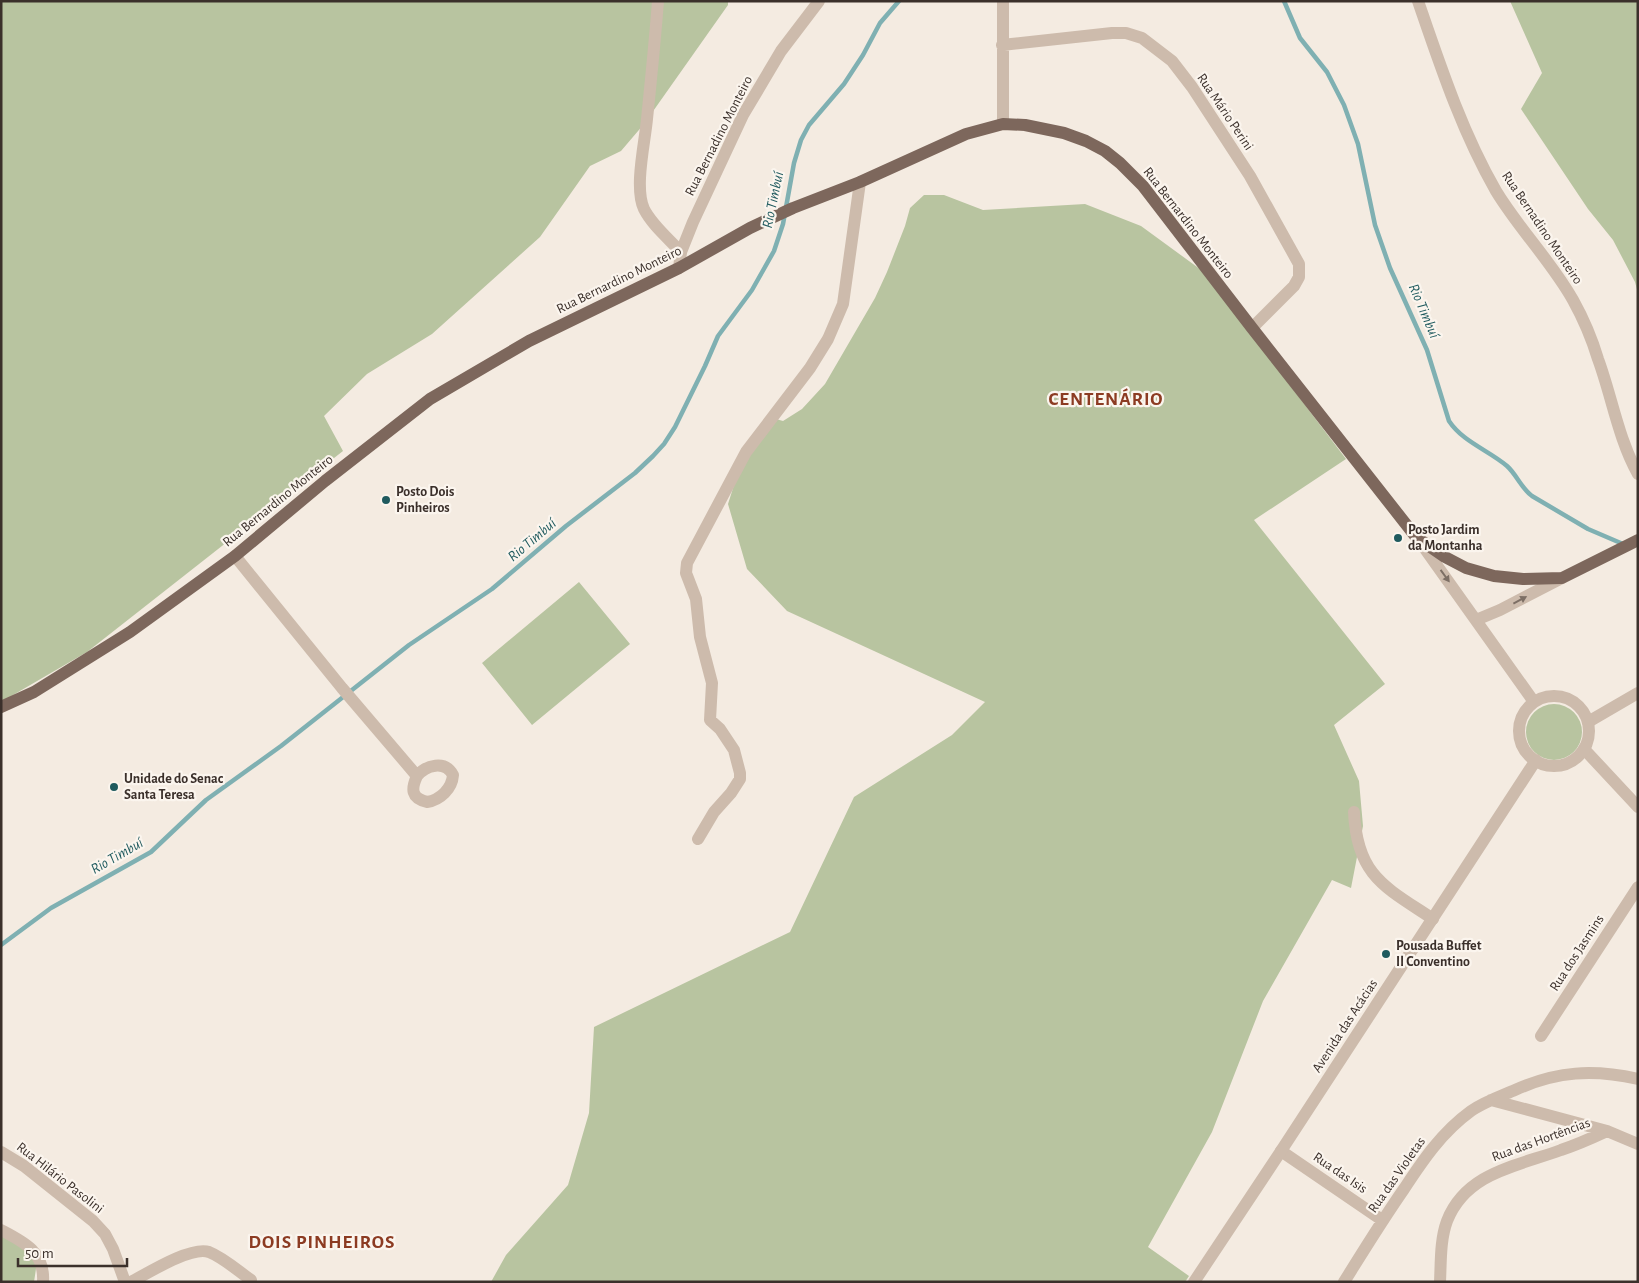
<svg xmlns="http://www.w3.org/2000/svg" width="1639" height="1283" viewBox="0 0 1639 1283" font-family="'Alegreya Sans',sans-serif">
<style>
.green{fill:#b8c4a0}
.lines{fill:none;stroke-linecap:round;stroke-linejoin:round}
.stream{stroke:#7fb0b2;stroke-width:4.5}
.minor{stroke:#cdbbac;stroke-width:12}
.tertiary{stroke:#cdbbac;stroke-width:12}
.primary{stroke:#7d675c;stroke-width:12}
.oneway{fill:#7d6f65}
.poi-dot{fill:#1f5a5e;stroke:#fbf5ee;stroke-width:2}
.labels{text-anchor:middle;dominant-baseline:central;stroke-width:4.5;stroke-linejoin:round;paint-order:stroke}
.street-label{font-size:14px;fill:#3b302b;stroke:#fbf5ee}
.poi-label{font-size:14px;font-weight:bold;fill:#3b302b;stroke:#fbf5ee;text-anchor:start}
.water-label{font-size:15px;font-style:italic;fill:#1f5a5e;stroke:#fbf5ee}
.district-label{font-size:19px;font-weight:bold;letter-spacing:1px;fill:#8c3b22;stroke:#fbf5ee}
</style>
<rect width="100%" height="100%" fill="#f4ebe1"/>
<path class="green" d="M 1,1 L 728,1 L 728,5 L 644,124 L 621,151 L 590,166 L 540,237 L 432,334 L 367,374 L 324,416 L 343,451 L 87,652 L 1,702 Z
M 1510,1 L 1638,1 L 1638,293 L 1635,282 L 1613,240 L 1588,209 L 1521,109 L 1542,73 Z
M 924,195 L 944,195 L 983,210 L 1085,204 L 1141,226 L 1204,272 L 1346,459 L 1254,520 L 1385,684 L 1334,725 L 1359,781 L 1363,826 L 1351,888 L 1332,880 L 1263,1001 L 1212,1132 L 1148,1247 L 1189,1276 L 1185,1282 L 491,1282 L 506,1255 L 568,1185 L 589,1113 L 594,1027 L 790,932 L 854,797 L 952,735 L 985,702 L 787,611 L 747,569 L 728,504 L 742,460 L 769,417 L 783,421 L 802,409 L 825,384 L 875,298 L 887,272 L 905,226 L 910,208 Z
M 579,582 L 630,644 L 532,725 L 482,663 Z
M1526 732a28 28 0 1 1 56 0a28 28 0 1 1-56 0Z
M 1,1234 L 20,1246 L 37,1262 L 34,1282 L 1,1282 Z"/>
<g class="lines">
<path class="stream" d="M 1284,1 L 1300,38 L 1327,72 L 1344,105 L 1358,144 L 1375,225 L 1390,268 L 1427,350 L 1449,421 C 1463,442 1488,450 1507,466 C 1517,475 1521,488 1532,496 L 1588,529 L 1623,544
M 1,945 L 51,908 L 151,852 L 206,800 L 281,746 L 409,645 L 492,589 L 566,526 L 635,473 L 653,456 L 664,444 L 675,427 L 705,366 L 718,336 L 752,290 L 774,251 L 783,224 L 794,163 L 801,140 L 809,125 L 844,84 L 863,55 L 880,23 L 899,1"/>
<path class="minor" d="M 658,1 C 655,40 651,80 647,119 C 645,142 634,188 644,209 C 652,225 669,239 681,252
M 1418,1 C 1440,65 1462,132 1496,191 C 1519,229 1551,261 1573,300 C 1583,318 1592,339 1598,359 C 1612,397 1618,438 1638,474
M 1002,45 L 1112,33 L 1126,33 L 1142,38 L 1172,61 L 1192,87 L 1250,176 L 1299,264 L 1299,277 L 1294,286 L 1252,328
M 1003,124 L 1003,1
M 235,556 L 342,688 L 417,776 C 411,789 411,798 427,802 C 440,800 452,789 453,775 C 445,760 426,765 417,776
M 1588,722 L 1638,693
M 1584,749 L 1638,807
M 1354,812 C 1357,876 1385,887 1433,919
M 698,839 L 714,812 L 731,793 L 740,779 L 740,773 L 734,750 L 720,729 L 710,720 L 712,683 L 700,637 L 696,599 L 686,573 L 687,563 L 746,452 L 810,368 L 828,339 L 843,304 L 860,182
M 1541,1036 L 1638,887
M 1491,1100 L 1607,1131 L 1638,1144
M 1281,1151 L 1382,1220
M 1,1230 C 24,1242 45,1252 43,1282
M 131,1282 C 148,1273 191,1246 209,1252 C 224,1258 238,1271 251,1280
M 1344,1282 C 1364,1250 1383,1219 1404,1189 C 1423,1160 1442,1132 1471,1111 C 1484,1102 1501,1096 1515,1090 C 1557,1071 1593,1069 1638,1079
M 1440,1282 C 1441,1262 1440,1240 1447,1221 C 1466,1172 1518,1166 1561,1150 C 1576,1145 1592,1138 1607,1131"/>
<path class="tertiary" d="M 679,268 L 681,252 L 693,222 L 743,115 L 781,51 L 819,1
M 1418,539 L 1534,702
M 1476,620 L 1500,610 L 1562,578
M1519 731a35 35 0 1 1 70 0a35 35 0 1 1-70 0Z
M 1,1152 L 24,1166 L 93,1221 L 105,1234 L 113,1249 L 125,1282
M 1194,1282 L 1281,1151 L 1536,760"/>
<path class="primary" d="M 1,707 L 34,692 L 130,632 L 235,556 L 325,481 L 430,399 L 529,341 L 679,268 L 750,228 L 793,208 L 860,182 L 966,134 L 1003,124 L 1025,125 L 1064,133 L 1086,141 L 1105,151 L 1120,163 L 1143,186 L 1252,328 L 1416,537 L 1445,557 L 1466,568 L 1494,576 L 1523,579 L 1562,578 L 1638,540"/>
</g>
<defs><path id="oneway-solid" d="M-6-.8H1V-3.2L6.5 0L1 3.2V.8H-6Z" transform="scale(1.25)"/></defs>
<g class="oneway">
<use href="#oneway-solid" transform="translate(1445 576) rotate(54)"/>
<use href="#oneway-solid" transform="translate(1520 600) rotate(-28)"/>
</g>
<g class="poi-dot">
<circle cx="386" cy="500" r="5"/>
<circle cx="1398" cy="538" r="5"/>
<circle cx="114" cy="787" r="5"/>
<circle cx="1386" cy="954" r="5"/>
</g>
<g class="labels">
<g class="street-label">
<text transform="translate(1225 112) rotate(56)">Rua Mário Perini</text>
<text transform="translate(719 136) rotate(-63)">Rua Bernadino Monteiro</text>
<text transform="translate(1188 223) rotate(52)">Rua Bernardino Monteiro</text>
<text transform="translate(1542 228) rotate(56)">Rua Bernadino Monteiro</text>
<text transform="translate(619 280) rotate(-26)">Rua Bernardino Monteiro</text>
<text transform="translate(278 501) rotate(-39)">Rua Bernardino Monteiro</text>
<text transform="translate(1577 953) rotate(-57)">Rua dos Jasmins</text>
<text transform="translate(1345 1026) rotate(-57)">Avenida das Acácias</text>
<text transform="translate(1541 1140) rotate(-20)">Rua das Hortências</text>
<text transform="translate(1340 1173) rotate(34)">Rua das Isis</text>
<text transform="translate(1397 1175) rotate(-55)">Rua das Violetas</text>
<text transform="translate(60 1178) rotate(38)">Rua Hilário Pasolini</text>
</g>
<g class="poi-label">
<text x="396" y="492">Posto Dois<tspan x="396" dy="16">Pinheiros</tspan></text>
<text x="1408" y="530">Posto Jardim<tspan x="1408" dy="16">da Montanha</tspan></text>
<text x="124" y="779">Unidade do Senac<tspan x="124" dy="16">Santa Teresa</tspan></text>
<text x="1396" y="946">Pousada Buffet<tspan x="1396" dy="16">Il Conventino</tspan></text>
</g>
<g class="water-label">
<text transform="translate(773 200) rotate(-78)">Rio Timbuí</text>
<text transform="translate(1424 311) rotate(67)">Rio Timbuí</text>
<text transform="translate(532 540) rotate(-40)">Rio Timbuí</text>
<text transform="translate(117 856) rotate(-30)">Rio Timbuí</text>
</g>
<g class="district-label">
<text x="1106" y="399">CENTENÁRIO</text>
<text x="322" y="1242">DOIS PINHEIROS</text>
</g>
</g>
<rect width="1639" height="1283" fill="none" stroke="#3b302b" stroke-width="5"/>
<path d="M18 1258v8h109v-8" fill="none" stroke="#3b302b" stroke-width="2.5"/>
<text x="25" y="1258" font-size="15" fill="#3b302b" stroke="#fbf5ee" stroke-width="4" paint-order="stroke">50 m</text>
</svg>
